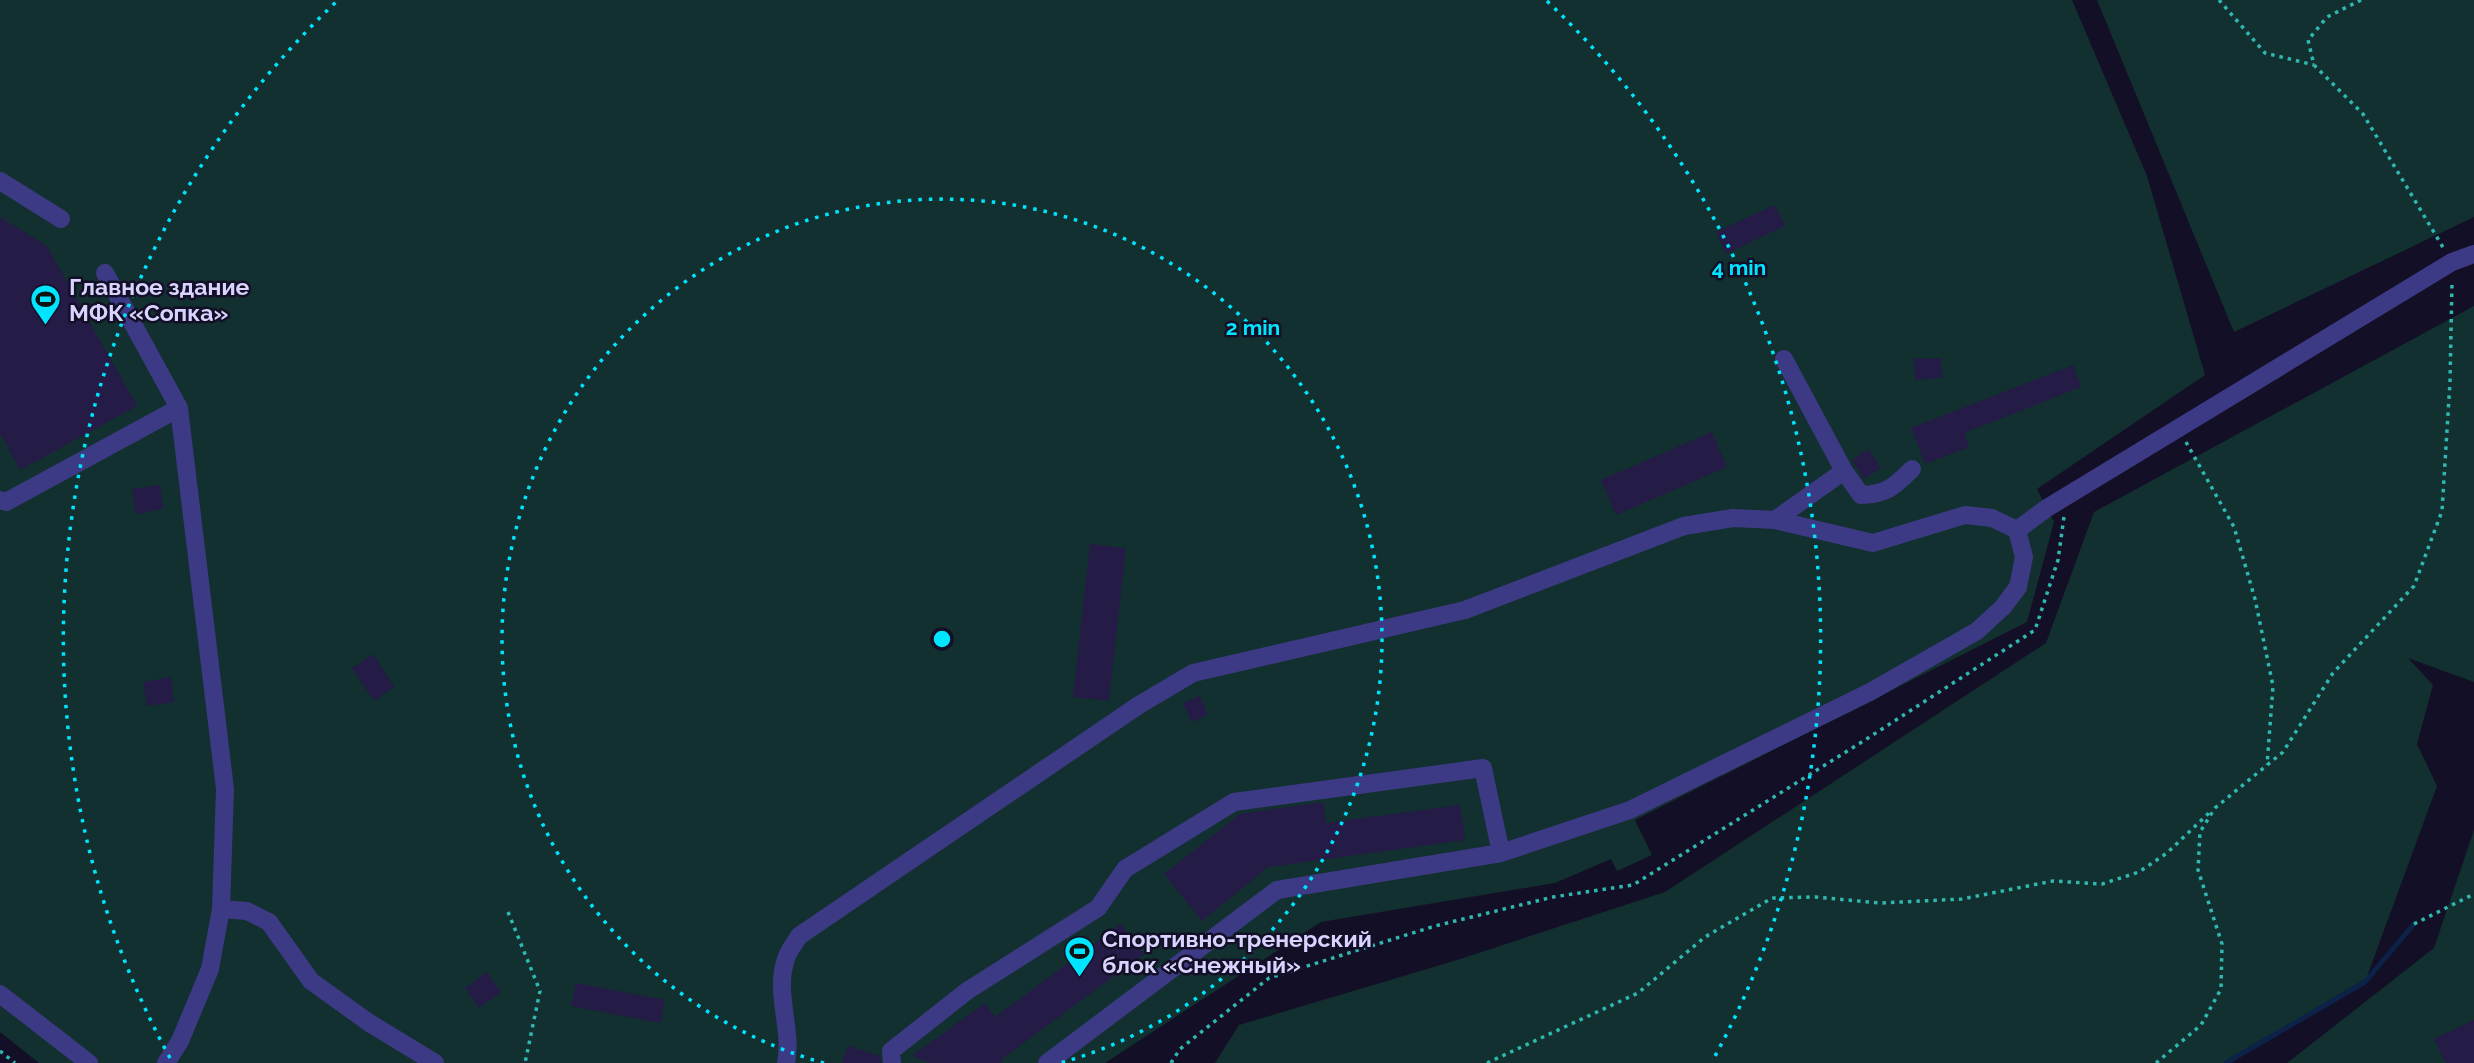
<svg xmlns="http://www.w3.org/2000/svg" width="2474" height="1063" viewBox="0 0 2474 1063" font-family="Raleway,sans-serif">
<style>
.green{fill:#12302f}
.lines{fill:none;stroke-linecap:round;stroke-linejoin:round}
.stream{stroke:#0c2248;stroke-width:5}
.building{fill:#241b47}
.path{stroke:#2fb8b0;stroke-width:3.5;stroke-dasharray:3.5 5;stroke-linecap:butt}
.minor{stroke:#3d3a85;stroke-width:18}
.ring{fill:none;stroke:#00e5ff;stroke-width:3.5;stroke-dasharray:3.5 7}
.labels{text-anchor:middle;dominant-baseline:central;stroke-width:5;stroke-linejoin:round;paint-order:stroke}
.poi-label{font-size:23px;font-weight:bold;fill:#d9d4ff;stroke:#130f26;text-anchor:start}
.centre{fill:#00e5ff;stroke:#130f26;stroke-width:3.5}
.ring-label{font-size:21px;text-anchor:middle;font-weight:bold;fill:#00e5ff;stroke:#130f26;stroke-width:5;stroke-linejoin:round;paint-order:stroke}
</style>
<rect width="100%" height="100%" fill="#130f26"/>
<path class="green" d="M 0,0 L 2072,0 L 2147,176 L 2205,375 L 2037,489 L 2054,522 L 2027,622 L 1635,820 L 1652,855 L 1617,871 L 1611,859 L 1555,883 L 1321,922 L 1105,1063 L 39,1063 L 0,1032 Z
M 2097,0 L 2474,0 L 2474,217 L 2234,332 Z
M 2474,306 L 2474,682 L 2408,658 L 2433,685 L 2417,744 L 2437,786 L 2365,982 L 2226,1063 L 1215,1063 L 1239,1025 L 1457,960 L 1665,892 L 2046,643 L 2094,512 Z
M 2474,830 L 2474,1063 L 2287,1063 L 2434,948 Z"/>
<g class="lines">
<path class="stream" d="M 2226,1063 L 2365,982 L 2414,924"/>
</g>
<path class="building" d="M 1775,205 L 1785,226 L 1726,254 L 1716,232 Z
M 0,217 L 47,246 L 137,406 L 20,470 L 0,433 Z
M 1941,358 L 1942,378 L 1915,380 L 1914,359 Z
M 2073,365 L 2081,387 L 1964,433 L 1969,447 L 1925,464 L 1911,428 Z
M 1712,432 L 1727,467 L 1616,515 L 1601,480 Z
M 1868,449 L 1881,468 L 1864,479 L 1852,460 Z
M 160,485 L 163,509 L 136,514 L 132,489 Z
M 1090,544 L 1126,548 L 1109,701 L 1073,697 Z
M 373,654 L 394,687 L 374,701 L 352,668 Z
M 171,677 L 174,702 L 147,706 L 143,682 Z
M 1200,696 L 1208,715 L 1192,722 L 1183,703 Z
M 1323,802 L 1326,823 L 1460,805 L 1465,840 L 1268,867 L 1202,921 L 1164,874 L 1240,814 Z
M 1121,924 L 1144,954 L 1003,1058 L 1001,1063 L 930,1063 L 912,1056 L 985,1003 L 995,1017 Z
M 487,972 L 501,992 L 479,1008 L 465,988 Z
M 576,983 L 665,1000 L 661,1023 L 571,1006 Z
M 2474,1020 L 2474,1063 L 2446,1063 L 2434,1039 Z
M 848,1046 L 880,1056 L 881,1063 L 842,1063 Z"/>
<g class="lines">
<path class="path" d="M 2219,0 L 2265,53 L 2314,65
M 2361,0 L 2327,17 L 2308,40 L 2314,65 L 2363,114 L 2444,249
M 2186,442 L 2234,527 L 2255,599 L 2273,686 L 2267,765
M 508,912 L 540,991 L 525,1063
M 2414,924 L 2474,894
M 0,1051 L 15,1063
M 1171,1063 L 1180,1049 L 1269,978 L 1435,926 L 1553,897 L 1633,885 L 1865,740 L 2035,630 L 2058,560 L 2064,517
M 1487,1063 L 1638,993 L 1705,937 L 1772,898 L 1815,897 L 1880,903 L 1962,899 L 2053,881 L 2102,884 L 2139,872 L 2167,853 L 2210,812
M 2156,1063 L 2201,1025 L 2221,989 L 2222,944 L 2198,870 L 2200,832 L 2215,808 L 2283,752 L 2333,673 L 2414,586 L 2442,511 L 2450,382 L 2452,282"/>
<path class="minor" d="M 0,181 L 61,219
M 105,273 L 179,408 L 225,789 L 221,909 L 210,969 L 180,1041 L 166,1063
M 1784,359 L 1844,471
M 0,500 L 6,502 L 179,408
M 1775,520 L 1844,471 L 1861,495 C 1887,494 1894,487 1912,469
M 221,909 L 247,911 L 269,922 L 311,981 L 368,1022 L 435,1063
M 0,994 L 89,1063
M 786,1063 C 793,1029 774,993 786,959 C 788,951 795,943 799,936 L 1139,705 L 1193,673 L 1465,610 L 1684,526 L 1733,518 L 1775,520 L 1873,543 L 1965,515 L 1992,518 L 2017,530
M 892,1063 L 891,1051 L 967,991 L 1098,908 L 1125,869 L 1234,802 L 1483,768 L 1501,853
M 1047,1063 L 1277,890 L 1501,853 L 1630,810 L 1870,692 L 1977,631 L 2003,607 L 2018,587 L 2024,557 L 2017,530 L 2047,508 L 2452,262 L 2474,254"/>
</g>
<g class="ring">
<path d="M824 1063A440 440 0 1 1 1060 1063"/>
<path d="M170 1058A879 879 0 0 1 337 1M1547 1A879 879 0 0 1 1714 1058"/>
</g>
<defs>
<symbol id="stadium-pin" viewBox="-11 -11 22 30"><path d="M0 17L-7.5 6A9.5 9.5 0 1 1 7.5 6Z" fill="#00e5ff" stroke="#130f26"/><path d="M0-5a6.5 5 0 1 0 0 10a6.5 5 0 1 0 0-10ZM-3.5-1.8h7v3.6h-7Z" fill="#111"/></symbol>
</defs>
<g fill-rule="evenodd">
<use href="#stadium-pin" x="28" y="282" width="35" height="47"/>
<use href="#stadium-pin" x="1062" y="934" width="35" height="47"/>
</g>
<g class="labels">
<g class="poi-label">
<text x="69" y="286">Главное здание<tspan x="69" dy="26">МФК «Сопка»</tspan></text>
<text x="1102" y="938">Спортивно-тренерский<tspan x="1102" dy="26">блок «Снежный»</tspan></text>
</g>
</g>
<circle cx="942" cy="639" r="10" class="centre"/>
<g class="ring-label">
<text x="1739" y="275">4 min</text>
<text x="1253" y="335">2 min</text>
</g>
</svg>
